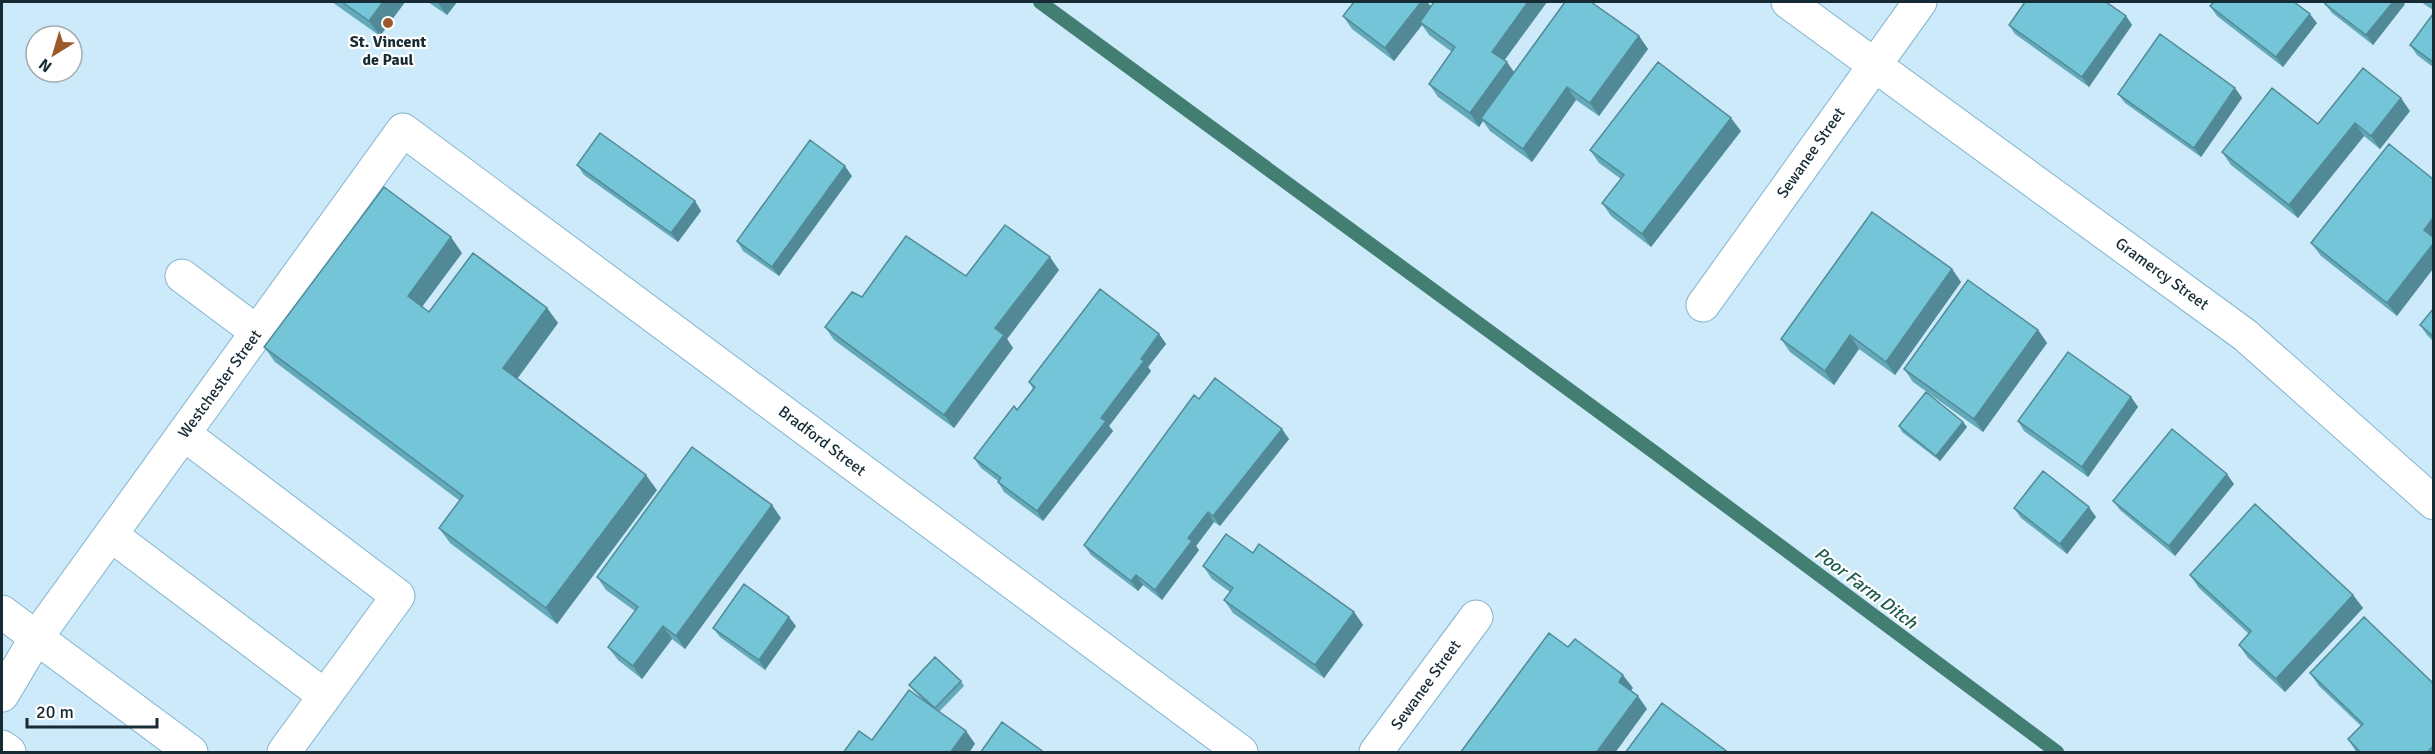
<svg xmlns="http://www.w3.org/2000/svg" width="2435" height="754" viewBox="0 0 2435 754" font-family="Signika,sans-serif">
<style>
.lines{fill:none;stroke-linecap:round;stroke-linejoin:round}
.stream{stroke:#437e73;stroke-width:14}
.minor-casing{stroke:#83b3ce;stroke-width:35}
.major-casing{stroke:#83b3ce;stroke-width:35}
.minor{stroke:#fff;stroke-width:33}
.major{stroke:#fff;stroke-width:33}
.wall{fill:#64a9b9}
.shaded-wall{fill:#518a96}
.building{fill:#74c5d7;stroke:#518a96;stroke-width:1.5}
.poi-dot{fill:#9c5929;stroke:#fff;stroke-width:2}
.labels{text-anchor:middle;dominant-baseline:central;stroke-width:4.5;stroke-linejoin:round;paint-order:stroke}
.poi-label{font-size:16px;font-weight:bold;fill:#172b35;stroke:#fff}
.street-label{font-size:16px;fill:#172b35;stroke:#fff}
.water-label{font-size:18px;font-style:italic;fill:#1d5b4c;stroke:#fff}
</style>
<rect width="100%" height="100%" fill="#cdeafb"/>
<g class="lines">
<path class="stream" d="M 1040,2 L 1654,452 L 2057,752"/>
<defs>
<path id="minor" d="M 1788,2 L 2245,335 L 2434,503
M 182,276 L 257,332
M 1703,305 L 1920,2
M 184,434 L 398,596 L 284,752
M 111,535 L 325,696
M 36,638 L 403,130 L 1241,752
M 1376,752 L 1476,617"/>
<path id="major" d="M 2,612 L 191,752
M 2,695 L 36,638
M 2,747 L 9,752"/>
</defs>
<use href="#minor" class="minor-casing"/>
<use href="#major" class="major-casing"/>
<use href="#minor" class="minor"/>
<use href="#major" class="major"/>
</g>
<path class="wall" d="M 332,2 L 405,2 L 380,36 Z
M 428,2 L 457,2 L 447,15 Z
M 1354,2 L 1427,2 L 1431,6 L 1547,2 L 1504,60 L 1514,72 L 1639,36 L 1648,49 L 1599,116 L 1576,100 L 1532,162 L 1490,131 L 1483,121 L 1479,127 L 1438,97 L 1429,84 L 1452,52 L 1429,35 L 1422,25 L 1394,61 L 1352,29 L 1343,16 Z
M 2421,2 L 2433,2 L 2433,10 Z
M 2325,4 L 2405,4 L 2373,45 L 2332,13 Z
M 2210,6 L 2317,23 L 2283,67 L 2217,16 Z
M 2433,14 L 2433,67 L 2417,55 L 2410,45 Z
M 2126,16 L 2132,25 L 2089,87 L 2015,34 L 2009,25 Z
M 2235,88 L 2242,98 L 2201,157 L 2125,103 L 2118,94 Z
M 2410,111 L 2380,149 L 2364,136 L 2298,218 L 2231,165 L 2222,152 L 2318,124 Z
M 1741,131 L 1651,247 L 1611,216 L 1602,203 L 1621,179 L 1599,163 L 1590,150 Z
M 577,165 L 695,201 L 701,211 L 678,242 L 584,175 Z
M 852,176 L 779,276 L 743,251 L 737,241 Z
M 2433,179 L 2397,316 L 2321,256 L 2311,243 Z
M 462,253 L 422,306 L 429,312 L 547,308 L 558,323 L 517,379 L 657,490 L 557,624 L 450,543 L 439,528 L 460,501 L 275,362 L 264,347 Z
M 1952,269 L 1961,282 L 1895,375 L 1859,349 L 1834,385 L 1790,352 L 1781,339 Z
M 1059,270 L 1007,339 L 1013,348 L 954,428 L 834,340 L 825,327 L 862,297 L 966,276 Z
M 2433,309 L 2433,341 L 2427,335 L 2420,325 Z
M 2038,330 L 2047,343 L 1983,432 L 1913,382 L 1904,369 Z
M 1159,334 L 1166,344 L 1148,367 L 1151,371 L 1109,426 L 1113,431 L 1043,521 L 1004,492 L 998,482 L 998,481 L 981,468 L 974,458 L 1017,410 L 1033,389 L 1029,382 Z
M 2131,397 L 2138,407 L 2088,477 L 2024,431 L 2018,421 Z
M 1199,399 L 1289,439 L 1220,526 L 1214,522 L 1196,546 L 1199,550 L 1162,600 L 1143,585 L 1138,591 L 1091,555 L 1084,545 Z
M 1963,422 L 1967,427 L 1940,461 L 1902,432 L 1899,426 Z
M 2234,484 L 2175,556 L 2120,510 L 2113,501 Z
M 2014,508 L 2096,517 L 2067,554 L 2021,518 Z
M 781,518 L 685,649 L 672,639 L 642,679 L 618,660 L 608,647 L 635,611 L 606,590 L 597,577 Z
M 1253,553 L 1354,612 L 1363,625 L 1324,678 L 1233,613 L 1224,600 L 1230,592 L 1212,579 L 1203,566 Z
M 2190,575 L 2353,595 L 2363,608 L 2285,692 L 2248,658 L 2239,645 L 2249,634 L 2199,588 Z
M 796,626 L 765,670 L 720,637 L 713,628 Z
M 2310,673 L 2433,683 L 2433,753 L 2357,753 L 2348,739 L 2361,726 L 2319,686 Z
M 961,681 L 964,686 L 939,712 L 966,731 L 975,744 L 872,740 L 930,706 L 913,690 L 909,685 Z"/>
<path class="shaded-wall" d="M 383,2 L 405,2 L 380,36 L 369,21 Z
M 437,2 L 457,2 L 447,15 Z
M 1421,2 L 1427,2 L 1433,10 L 1420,22 L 1422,25 L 1394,61 L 1385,48 Z
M 1528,2 L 1547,2 L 1501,65 L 1492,52 Z
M 2393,2 L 2403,2 L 2405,4 L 2373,45 L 2366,35 Z
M 2310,14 L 2317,23 L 2283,67 L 2276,57 Z
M 2126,16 L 2132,25 L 2089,87 L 2082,77 Z
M 1639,36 L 1648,49 L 1599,116 L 1590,103 Z
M 1507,62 L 1516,75 L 1481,118 L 1483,121 L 1479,127 L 1470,113 Z
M 1567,87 L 1576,100 L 1532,162 L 1523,149 Z
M 2235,88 L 2242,98 L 2201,157 L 2194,148 Z
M 2401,98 L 2410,111 L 2380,149 L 2371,136 Z
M 1731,118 L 1741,131 L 1651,247 L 1642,234 Z
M 2355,123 L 2364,136 L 2298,218 L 2289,205 Z
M 845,166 L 852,176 L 779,276 L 772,267 Z
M 695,201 L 701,211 L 678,242 L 671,233 Z
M 2433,218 L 2433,243 L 2424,230 Z
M 451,237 L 462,253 L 419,311 L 408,296 Z
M 2433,244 L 2433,269 L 2397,316 L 2387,303 Z
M 1050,257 L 1059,270 L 1007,339 L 1013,348 L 954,428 L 944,415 L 995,328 Z
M 1952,269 L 1961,282 L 1895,375 L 1886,362 Z
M 547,308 L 558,323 L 514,383 L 503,368 Z
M 2038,330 L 2047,343 L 1983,432 L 1974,419 Z
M 1159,334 L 1166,344 L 1148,367 L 1151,371 L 1109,426 L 1113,431 L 1043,521 L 1037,511 L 1141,359 Z
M 1850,335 L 1859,349 L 1834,385 L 1825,371 Z
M 2131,397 L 2138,407 L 2088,477 L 2082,467 Z
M 1963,422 L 1967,427 L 1940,461 L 1936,456 Z
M 1282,429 L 1289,439 L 1220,526 L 1213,516 Z
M 2227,474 L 2234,484 L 2175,556 L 2169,546 Z
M 646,475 L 657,490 L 557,624 L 546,608 Z
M 772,505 L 781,518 L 685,649 L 676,636 Z
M 2089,507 L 2096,517 L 2067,554 L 2060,544 Z
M 1208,512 L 1214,522 L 1196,546 L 1199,550 L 1162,600 L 1155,590 L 1188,538 Z
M 1136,575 L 1143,585 L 1138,591 L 1131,581 Z
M 2353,595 L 2363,608 L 2285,692 L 2276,679 Z
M 1354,612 L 1363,625 L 1324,678 L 1315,665 Z
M 789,617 L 796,626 L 765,670 L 759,660 Z
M 663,626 L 672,639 L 642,679 L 633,666 Z
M 1623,675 L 1633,688 L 1628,695 L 1619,682 Z
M 1638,696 L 1647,709 L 1615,753 L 1596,753 Z
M 966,731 L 975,744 L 969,753 L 950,753 Z"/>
<path class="building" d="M 342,2 L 383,2 L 369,21 Z
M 1354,2 L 1421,2 L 1385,48 L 1343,16 Z
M 1434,2 L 1528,2 L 1492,52 L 1507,62 L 1470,113 L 1429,84 L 1455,47 L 1420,22 Z
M 1565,2 L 1591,2 L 1639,36 L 1590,103 L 1567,87 L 1523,149 L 1481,118 Z
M 2025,2 L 2106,2 L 2126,16 L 2082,77 L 2009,25 Z
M 2214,2 L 2294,2 L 2310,14 L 2276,57 L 2210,6 Z
M 2327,2 L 2393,2 L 2366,35 L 2325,4 Z
M 2433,14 L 2433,62 L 2410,45 Z
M 2160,34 L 2235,88 L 2194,148 L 2118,94 Z
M 1658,62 L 1731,118 L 1642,234 L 1602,203 L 1624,175 L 1590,150 Z
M 2363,68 L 2401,98 L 2371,136 L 2355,123 L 2289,205 L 2222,152 L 2272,88 L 2318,124 Z
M 600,133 L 695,201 L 671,233 L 577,165 Z
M 810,140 L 845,166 L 772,267 L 737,241 Z
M 2389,144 L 2433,179 L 2433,218 L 2424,230 L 2433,237 L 2433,244 L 2387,303 L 2311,243 Z
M 384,187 L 451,237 L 408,296 L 429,312 L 473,253 L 547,308 L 503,368 L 646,475 L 546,608 L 439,528 L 463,496 L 264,347 Z
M 1872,212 L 1952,269 L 1886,362 L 1850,335 L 1825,371 L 1781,339 Z
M 1005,225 L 1050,257 L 995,328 L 1004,335 L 944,415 L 825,327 L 852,292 L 862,297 L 906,236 L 966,276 Z
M 1968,280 L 2038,330 L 1974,419 L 1904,369 Z
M 1100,289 L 1159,334 L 1141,359 L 1144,361 L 1101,418 L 1106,421 L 1037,511 L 998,482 L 1001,478 L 974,458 L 1014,406 L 1017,410 L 1035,387 L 1029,382 Z
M 2433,309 L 2433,336 L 2420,325 Z
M 2068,352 L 2131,397 L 2082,467 L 2018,421 Z
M 1215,378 L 1282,429 L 1213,516 L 1208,512 L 1188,538 L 1192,541 L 1155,590 L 1136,575 L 1131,581 L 1084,545 L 1194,395 L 1199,399 Z
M 1926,392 L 1963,422 L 1936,456 L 1899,426 Z
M 2172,429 L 2227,474 L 2169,546 L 2113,501 Z
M 692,447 L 772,505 L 676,636 L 663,626 L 633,666 L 608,647 L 638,607 L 597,577 Z
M 2043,471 L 2089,507 L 2060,544 L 2014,508 Z
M 2255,504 L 2353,595 L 2276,679 L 2239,645 L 2251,631 L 2190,575 Z
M 1226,534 L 1253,553 L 1259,544 L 1354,612 L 1315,665 L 1224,600 L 1233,588 L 1203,566 Z
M 744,584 L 789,617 L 759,660 L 713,628 Z
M 2364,617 L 2433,683 L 2433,746 L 2427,753 L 2361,753 L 2348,739 L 2363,724 L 2310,673 Z
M 1549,633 L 1568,647 L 1575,639 L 1623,675 L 1619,682 L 1638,696 L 1596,753 L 1460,753 Z
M 935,657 L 961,681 L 935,708 L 909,685 Z
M 909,690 L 966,731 L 950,753 L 843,753 L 859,731 L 872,740 Z
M 1662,703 L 1729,753 L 1625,753 Z
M 1002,722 L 1045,753 L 980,753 Z"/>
<circle class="poi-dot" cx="388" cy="23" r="6"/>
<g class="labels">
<g class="poi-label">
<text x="388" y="42">St. Vincent<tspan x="388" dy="18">de Paul</tspan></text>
</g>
<g class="street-label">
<text transform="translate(1811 153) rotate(-55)">Sewanee Street</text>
<text transform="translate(2162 274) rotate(36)">Gramercy Street</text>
<text transform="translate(220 384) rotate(-54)">Westchester Street</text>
<text transform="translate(822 441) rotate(37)">Bradford Street</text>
<text transform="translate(1426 685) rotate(-54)">Sewanee Street</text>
</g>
<g class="water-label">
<text transform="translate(1866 588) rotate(37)">Poor Farm Ditch</text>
</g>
</g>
<rect width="2435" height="754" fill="none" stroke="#172b35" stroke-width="6"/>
<g transform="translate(54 54) rotate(217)"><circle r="28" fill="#ffffff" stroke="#a2aaae" stroke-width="1.5"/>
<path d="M0-4.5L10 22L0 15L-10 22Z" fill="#9c5929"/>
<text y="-9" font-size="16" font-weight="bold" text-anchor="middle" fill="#172b35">N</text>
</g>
<path d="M27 718v9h130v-9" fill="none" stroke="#172b35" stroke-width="3"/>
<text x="36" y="718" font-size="18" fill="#172b35" stroke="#ffffff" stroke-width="4.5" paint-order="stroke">20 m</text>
</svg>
